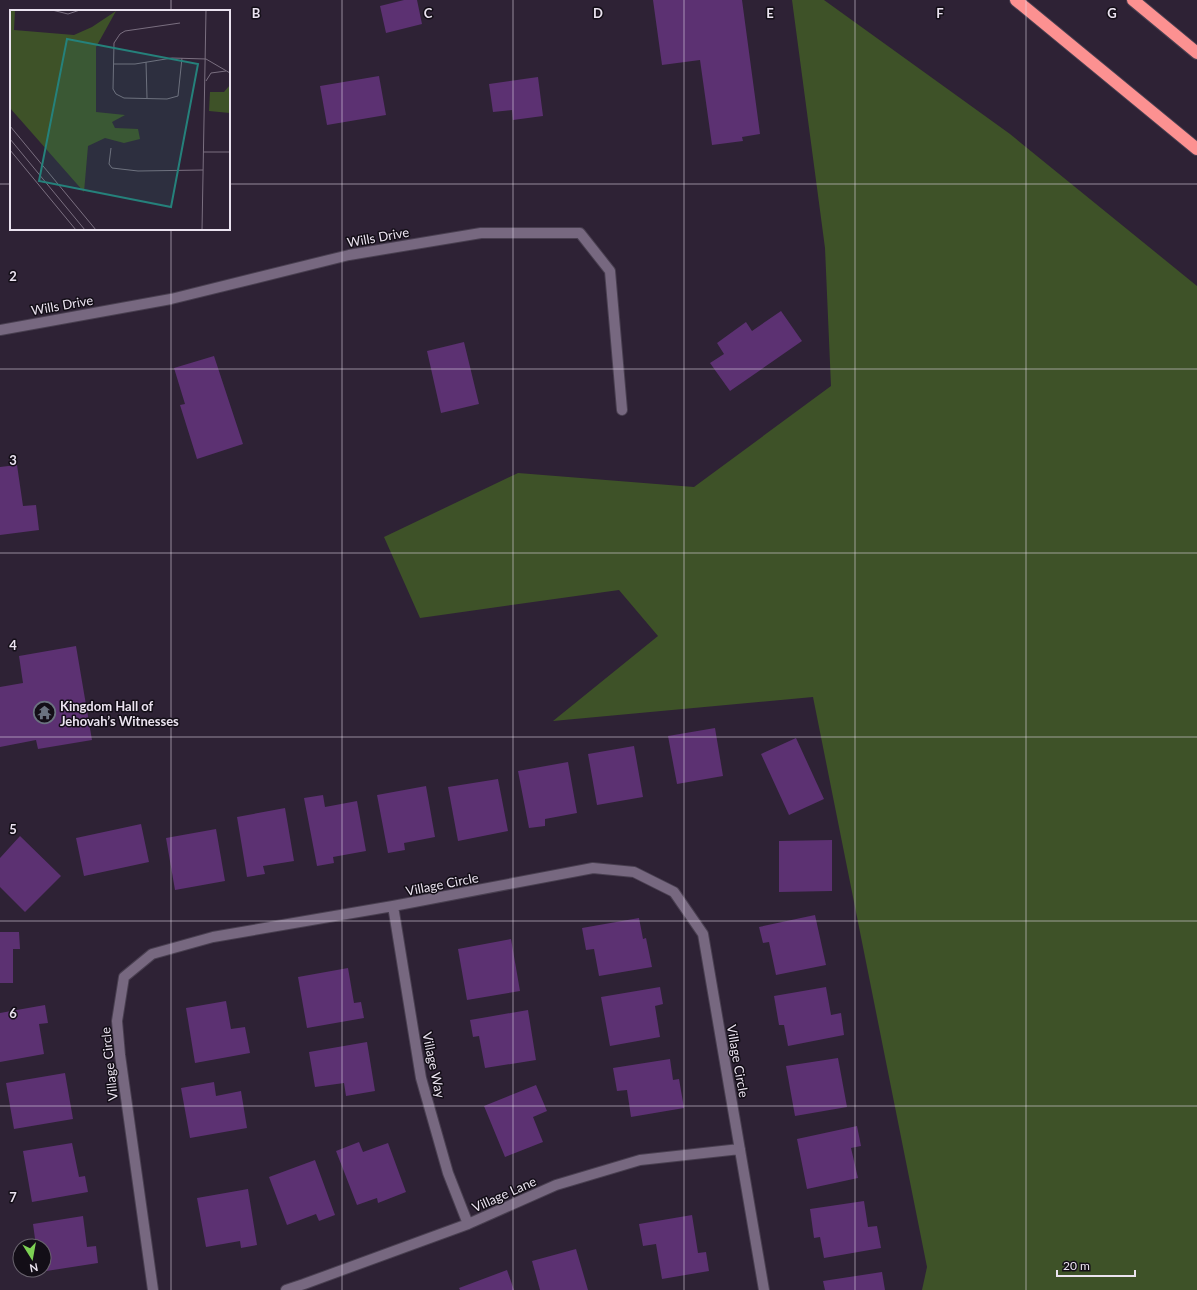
<svg xmlns="http://www.w3.org/2000/svg" width="1197" height="1290" viewBox="0 0 1197 1290" font-family="Lato,sans-serif">
<style>
.green{fill:#3e5228}
.building{fill:#5c3172}
.lines{fill:none;stroke-linecap:round;stroke-linejoin:round}
.minor-casing{stroke:#493f50;stroke-width:12}
.highway-casing{stroke:#493f50;stroke-width:14}
.minor{stroke:#776880;stroke-width:10}
.highway{stroke:#fc9191;stroke-width:12}
.grid{fill:none;stroke:#ebe3f0;stroke-width:1;stroke-opacity:0.55}
.labels{text-anchor:middle;dominant-baseline:central;stroke-width:3;stroke-linejoin:round;paint-order:stroke}
.street-label{font-size:13px;fill:#ebe3f0;stroke:#130e17}
.poi-label{font-size:13px;font-weight:bold;fill:#ebe3f0;stroke:#130e17;text-anchor:start}
.inset-road{fill:none;stroke:#7a6f80;stroke-width:1}
.view{fill:#25817b;fill-opacity:0.15;stroke:#25817b;stroke-width:2}
.inset-edge{fill:none;stroke:#ebe3f0;stroke-width:2}
.grid-label{font-size:13px;text-anchor:middle;font-weight:bold;fill:#ebe3f0;stroke:#130e17;stroke-width:3;stroke-linejoin:round;paint-order:stroke}
</style>
<rect width="100%" height="100%" fill="#2e2235"/>
<path class="green" d="M 792,0 L 824,0 L 1010,134 L 1197,286 L 1197,1290 L 922,1290 L 927,1267 L 813,697 L 553,721 L 658,636 L 619,590 L 420,618 L 384,537 L 518,473 L 694,487 L 831,386 L 825,248 Z"/>
<path class="building" d="M 404,0 L 417,0 L 422,24 L 386,33 L 380,6 Z
M 653,0 L 742,0 L 760,134 L 742,137 L 743,141 L 712,145 L 700,60 L 662,65 Z
M 379,76 L 386,115 L 327,125 L 320,86 Z
M 538,77 L 543,116 L 513,120 L 512,110 L 493,112 L 489,84 Z
M 781,311 L 802,341 L 730,391 L 710,363 L 724,354 L 717,343 L 746,322 L 752,331 Z
M 464,342 L 479,404 L 441,413 L 427,351 Z
M 214,356 L 243,444 L 197,459 L 180,405 L 185,404 L 174,368 Z
M 17,465 L 23,506 L 36,505 L 39,530 L 0,535 L 0,467 Z
M 76,646 L 92,740 L 38,749 L 36,740 L 0,747 L 0,687 L 23,683 L 19,656 Z
M 715,728 L 723,776 L 677,784 L 668,736 Z
M 796,738 L 824,799 L 789,815 L 761,754 Z
M 634,746 L 643,797 L 597,805 L 588,754 Z
M 568,762 L 577,813 L 545,819 L 545,826 L 529,828 L 518,771 Z
M 498,779 L 508,831 L 458,841 L 448,787 Z
M 426,786 L 435,837 L 404,843 L 405,850 L 388,853 L 377,795 Z
M 323,795 L 325,807 L 357,801 L 366,851 L 333,857 L 334,863 L 317,866 L 304,798 Z
M 285,808 L 294,861 L 263,866 L 265,874 L 247,877 L 237,817 Z
M 141,824 L 149,862 L 84,876 L 76,838 Z
M 216,829 L 225,881 L 175,890 L 166,838 Z
M 20,836 L 61,876 L 25,912 L 0,887 L 0,858 Z
M 832,840 L 832,891 L 779,892 L 779,841 Z
M 815,915 L 826,965 L 776,975 L 769,942 L 763,943 L 759,927 Z
M 639,918 L 643,939 L 646,938 L 652,967 L 599,976 L 594,949 L 586,950 L 582,928 Z
M 0,932 L 19,932 L 20,949 L 13,949 L 13,983 L 0,983 Z
M 511,939 L 520,991 L 467,1000 L 458,949 Z
M 348,968 L 354,1003 L 361,1002 L 364,1018 L 307,1028 L 298,977 Z
M 660,987 L 663,1004 L 655,1006 L 660,1037 L 610,1046 L 601,997 Z
M 826,987 L 831,1015 L 841,1013 L 844,1035 L 788,1046 L 784,1025 L 779,1025 L 774,996 Z
M 226,1001 L 231,1029 L 245,1027 L 250,1053 L 195,1063 L 186,1008 Z
M 45,1005 L 48,1023 L 39,1024 L 44,1054 L 0,1062 L 0,1013 Z
M 528,1010 L 536,1060 L 485,1068 L 479,1036 L 473,1037 L 470,1020 Z
M 367,1042 L 375,1091 L 346,1096 L 344,1083 L 315,1087 L 309,1052 Z
M 838,1058 L 847,1107 L 795,1116 L 786,1066 Z
M 670,1059 L 673,1080 L 679,1079 L 684,1108 L 631,1117 L 627,1090 L 617,1091 L 613,1068 Z
M 65,1073 L 73,1119 L 14,1129 L 6,1083 Z
M 214,1082 L 216,1096 L 241,1091 L 247,1128 L 190,1138 L 181,1088 Z
M 536,1085 L 547,1111 L 533,1117 L 543,1142 L 505,1157 L 484,1106 Z
M 857,1126 L 861,1146 L 851,1148 L 858,1178 L 807,1189 L 797,1139 Z
M 359,1142 L 363,1152 L 388,1143 L 406,1192 L 378,1203 L 377,1198 L 357,1205 L 336,1151 Z
M 72,1143 L 79,1177 L 85,1176 L 88,1192 L 32,1202 L 23,1151 Z
M 315,1160 L 335,1215 L 319,1221 L 316,1214 L 287,1225 L 269,1177 Z
M 248,1189 L 257,1245 L 241,1248 L 240,1241 L 206,1247 L 197,1198 Z
M 864,1201 L 868,1227 L 877,1226 L 881,1248 L 824,1258 L 820,1237 L 814,1238 L 810,1209 Z
M 692,1215 L 698,1253 L 706,1252 L 709,1271 L 662,1279 L 656,1244 L 643,1246 L 639,1224 Z
M 83,1216 L 87,1247 L 96,1246 L 98,1263 L 40,1272 L 40,1270 L 44,1270 L 44,1246 L 36,1246 L 33,1224 Z
M 576,1249 L 588,1290 L 540,1290 L 532,1261 Z
M 507,1270 L 514,1290 L 460,1290 L 459,1288 Z
M 882,1272 L 885,1290 L 825,1290 L 823,1281 Z"/>
<g class="lines">
<defs>
<path id="minor" d="M 0,330 L 171,299 L 349,255 L 481,233 L 580,233 L 610,271 L 622,410
M 393,906 L 421,1078 L 448,1173 L 468,1224
M 153,1290 L 120,1055 L 117,1021 L 124,977 L 152,954 L 213,937 L 393,906 L 593,868 L 634,872 L 674,892 L 703,934 L 764,1290
M 286,1290 L 304,1284 L 468,1224 L 556,1185 L 640,1160 L 740,1149"/>
<path id="highway" d="M 1016,0 L 1197,149
M 1133,0 L 1197,53"/>
</defs>
<use href="#minor" class="minor-casing"/>
<use href="#highway" class="highway-casing"/>
<use href="#minor" class="minor"/>
<use href="#highway" class="highway"/>
</g>
<path class="grid" d="M 171,0 L 171,11M 342,0 L 342,1290M 513,0 L 513,1290M 684,0 L 684,1290M 855,0 L 855,1290M 1026,0 L 1026,1290M 0,184 L 11,184M 229,184 L 1197,184M 171,229 L 171,1290M 0,369 L 1197,369M 0,553 L 1197,553M 0,737 L 1197,737M 0,921 L 1197,921M 0,1106 L 1197,1106"/>
<defs>
<symbol id="temple-ring" viewBox="-11 -11 22 22"><circle r="9.5" fill="#130e17" stroke="#6b7280" stroke-width="1.5"/><path d="M0-6L5-2H3V0L6.5 2.5H4V6H1.5V3h-3V6H-4V2.5H-6.5L-3 0V-2H-5Z" fill="#6b7280"/></symbol>
</defs>
<g fill-rule="evenodd">
<use href="#temple-ring" x="32" y="700" width="25" height="25"/>
</g>
<g class="labels">
<g class="street-label">
<text transform="translate(378 237) rotate(-10)">Wills Drive</text>
<text transform="translate(62 305) rotate(-10)">Wills Drive</text>
<text transform="translate(442 884) rotate(-11)">Village Circle</text>
<text transform="translate(738 1061) rotate(80)">Village Circle</text>
<text transform="translate(109 1064) rotate(-96)">Village Circle</text>
<text transform="translate(434 1065) rotate(78)">Village Way</text>
<text transform="translate(504 1194) rotate(-24)">Village Lane</text>
</g>
<g class="poi-label">
<text x="60" y="706">Kingdom Hall of<tspan x="60" dy="15">Jehovah’s Witnesses</tspan></text>
</g>
</g>
<g transform="translate(10 10)">
<rect width="220" height="220" fill="#2e2235"/>
<path d="M 0,0 L 5,0 L 4,20 L 64,25 L 82,17 L 106,1 L 86,37 L 86,102 L 115,105 L 102,112 L 105,118 L 128,119 L 130,129 L 114,133 L 95,128 L 78,136 L 74,182 L 0,98 ZM 220,75 L 220,103 L 199,101 L 200,82 L 214,82 Z" fill="#3e5228"/>
<path class="inset-road" d="M 42,0 L 58,4 L 70,0M 170,13 L 115,21 L 110,24 L 104,33 L 103,79 L 106,84 L 114,88 L 157,89 L 168,86 L 172,48M 136,52 L 137,88M 104,54 L 125,54 L 162,48 L 196,49 L 220,63M 196,71 L 201,63 L 216,61M 0,116 L 86,220M 0,129 L 75,220M 101,138 L 99,154 L 102,158 L 128,161 L 193,160M 0,140 L 66,220M 193,142 L 220,142M 192,220 L 196,0"/>
<path class="view" d="M 57,29 L 188,54 L 161,197 L 29,171 Z"/>
<rect width="220" height="220" class="inset-edge"/>
</g>
<g class="grid-label">
<text x="256" y="18">B</text>
<text x="428" y="18">C</text>
<text x="598" y="18">D</text>
<text x="770" y="18">E</text>
<text x="940" y="18">F</text>
<text x="1112" y="18">G</text>
<text x="13" y="281">2</text>
<text x="13" y="465">3</text>
<text x="13" y="650">4</text>
<text x="13" y="834">5</text>
<text x="13" y="1018">6</text>
<text x="13" y="1202">7</text>
</g>
<g transform="translate(32 1258) rotate(169)"><circle r="19" fill="#130e17" stroke="#69636e"/>
<path d="M0-3L7 15L0 10L-7 15Z" fill="#7dd154"/>
<text y="-6" font-size="11" font-weight="bold" text-anchor="middle" fill="#ebe3f0">N</text>
</g>
<path d="M1057 1270v6h78v-6" fill="none" stroke="#ebe3f0" stroke-width="2"/>
<text x="1063" y="1270" font-size="12" fill="#ebe3f0" stroke="#130e17" stroke-width="3" paint-order="stroke">20 m</text>
</svg>
